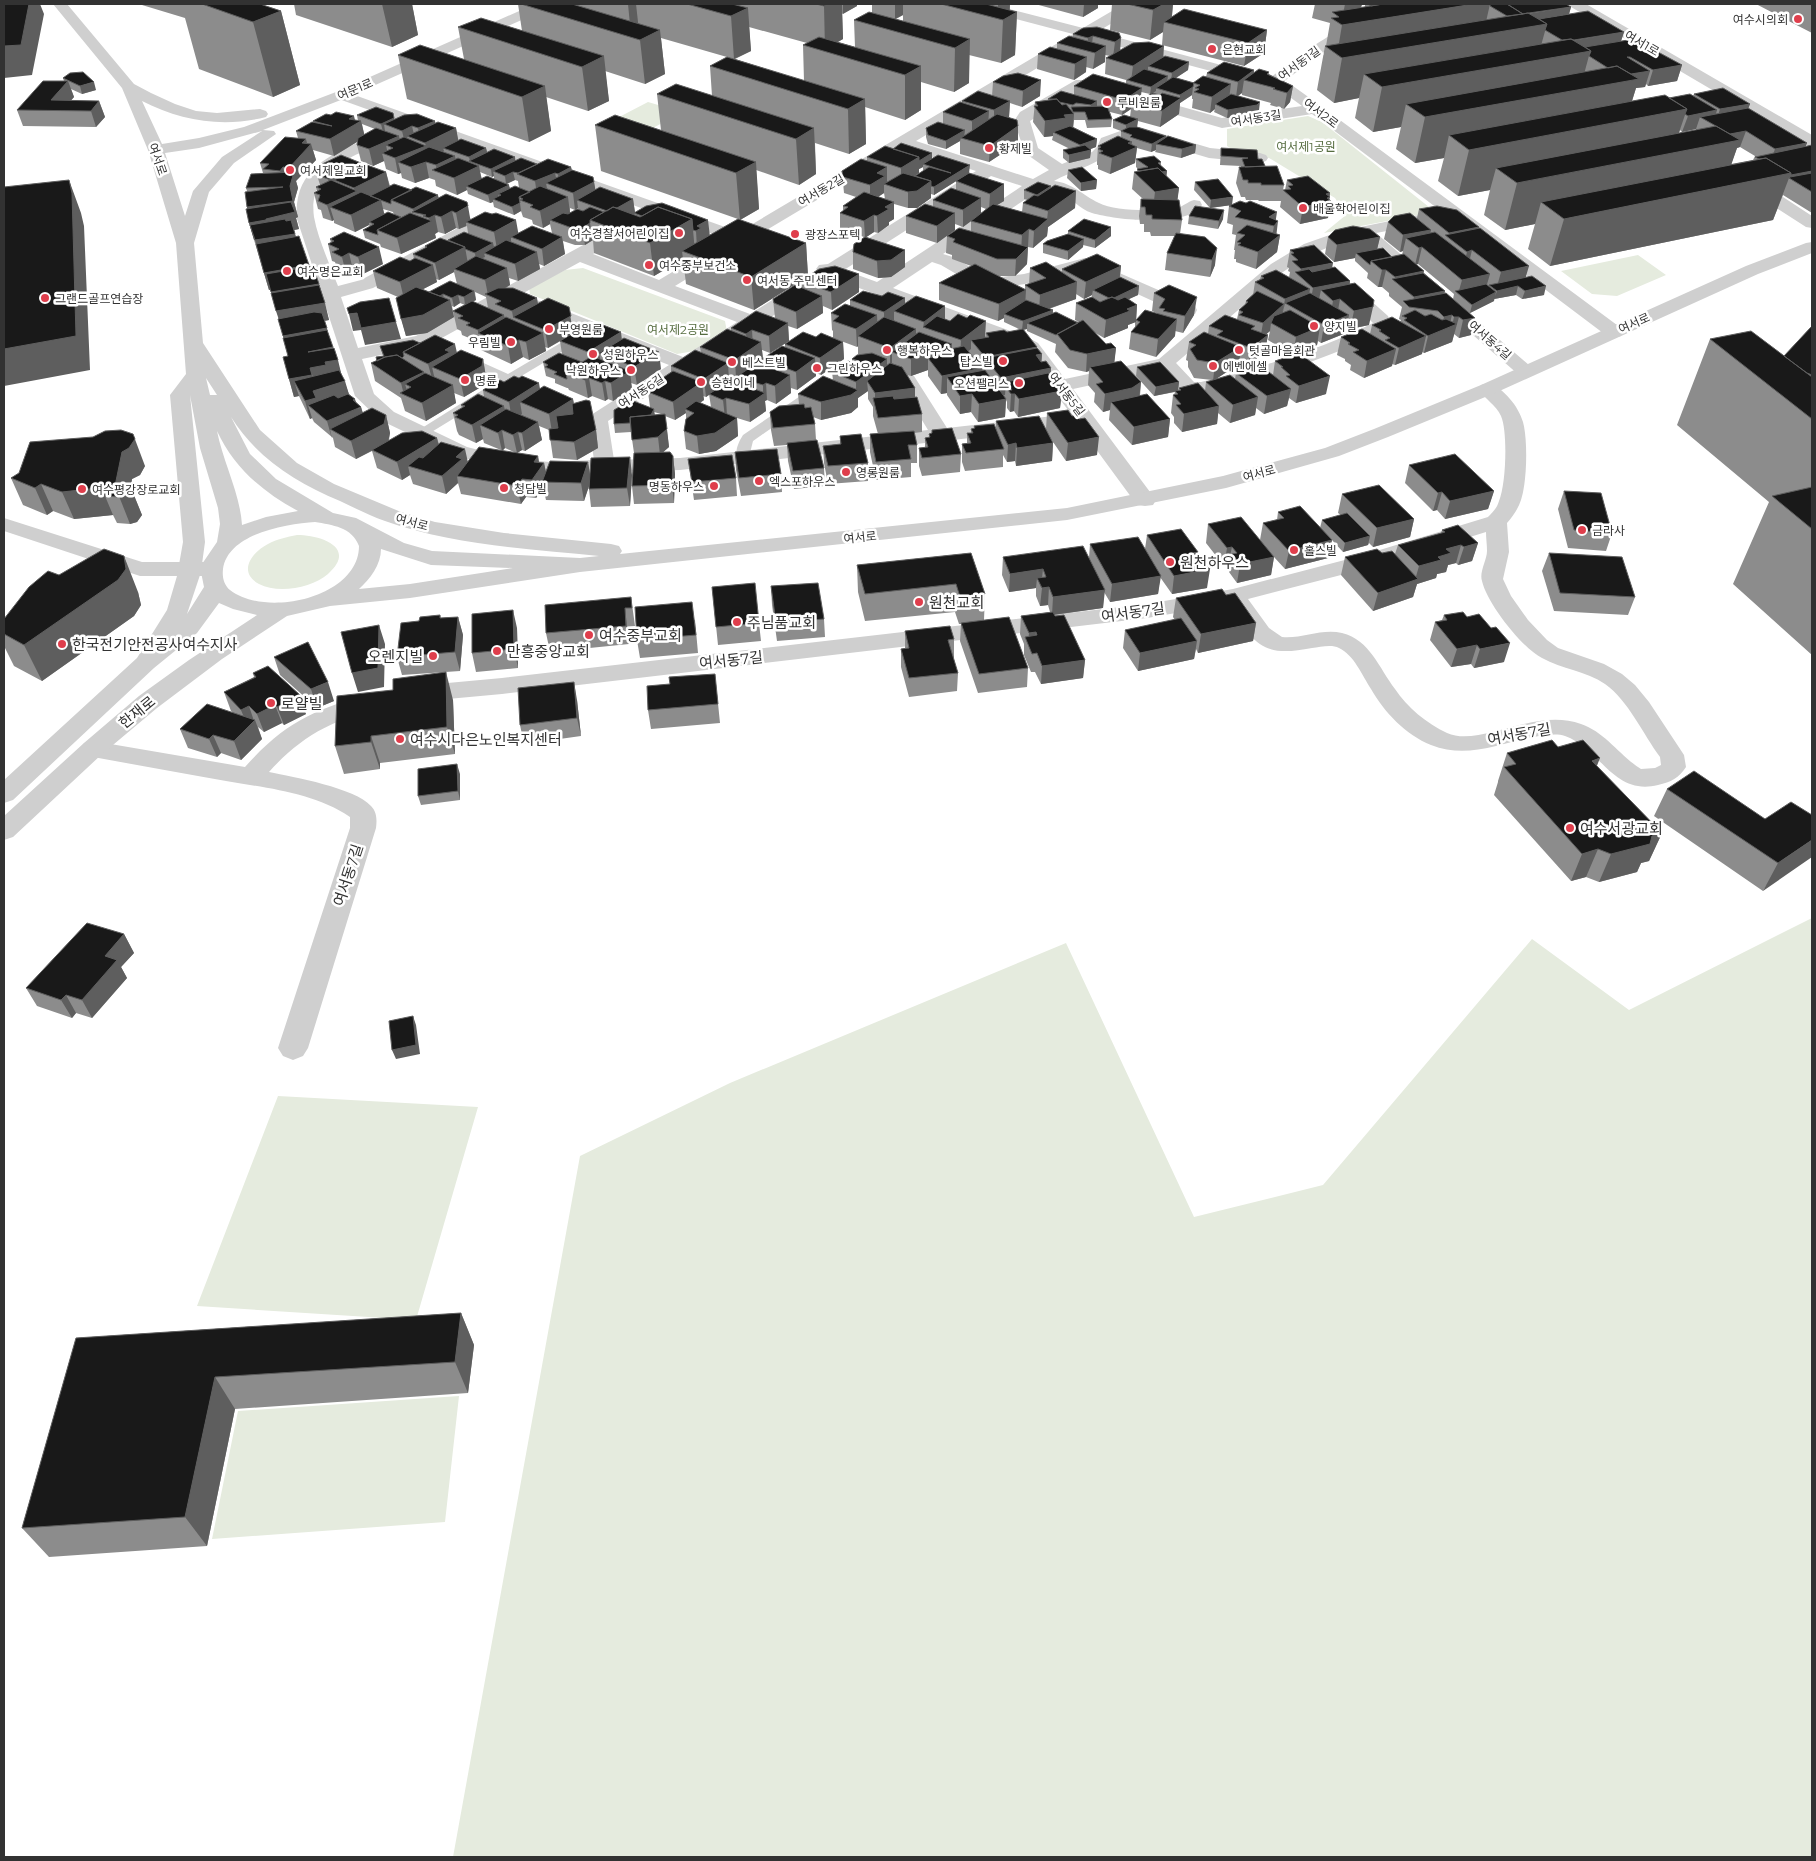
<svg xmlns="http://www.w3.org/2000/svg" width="1816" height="1861" viewBox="0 0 1816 1861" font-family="Montserrat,'Noto Sans KR',sans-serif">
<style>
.green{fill:#e5ebde}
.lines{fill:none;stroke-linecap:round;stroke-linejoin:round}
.service{fill:#cfcfcf;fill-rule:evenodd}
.minor{fill:#cfcfcf;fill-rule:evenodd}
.tertiary{fill:#cfcfcf;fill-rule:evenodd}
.wall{fill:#8c8c8c;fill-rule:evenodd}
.shaded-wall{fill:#5e5e5e}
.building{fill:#191919;stroke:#5e5e5e}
.poi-dot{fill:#df3e4c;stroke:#fff;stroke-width:2}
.labels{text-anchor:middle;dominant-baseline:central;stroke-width:5;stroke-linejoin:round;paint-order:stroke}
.far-poi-label{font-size:12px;fill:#323232;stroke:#fff;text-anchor:start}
.far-street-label{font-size:12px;fill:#323232;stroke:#fff}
.far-park-label{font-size:12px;fill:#566d40;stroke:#fff}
.poi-label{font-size:15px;fill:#323232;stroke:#fff;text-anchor:start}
.street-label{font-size:15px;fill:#323232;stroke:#fff}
</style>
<rect width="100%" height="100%" fill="#fff"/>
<path class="green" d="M 648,102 L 682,112 L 635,138 L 600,127 Z
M 1308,116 L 1322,122 L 1429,207 L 1424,214 L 1324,233 L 1346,215 L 1335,198 L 1269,158 L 1238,153 L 1227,146 L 1227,129 Z
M 1638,255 L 1666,275 L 1617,296 L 1592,294 L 1561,271 Z
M 583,268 L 725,321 L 727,332 L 694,351 L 677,354 L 530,294 L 529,288 L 565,270 Z
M 297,535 C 320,535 358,547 328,574 C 312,588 278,594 259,584 C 237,572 252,552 268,544 C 277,539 287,537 297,535 Z
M 1812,918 L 1812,1857 L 453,1857 L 580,1156 L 730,1083 L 1066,943 L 1194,1217 L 1323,1185 L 1532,939 L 1629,1010 Z
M 278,1096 L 478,1107 L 416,1320 L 197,1306 Z
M 459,1396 L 445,1522 L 212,1539 L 238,1411 Z"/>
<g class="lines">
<path class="service" d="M 581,331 L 585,332 L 587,335 L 585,338 L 518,378 L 522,382 L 520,385 L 510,384 L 425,436 L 415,436 L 414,433 L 500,379 L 460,362 L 458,359 L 460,356 L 468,356 L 508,374 Z
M 819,385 L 825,389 L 823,392 L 753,441 L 748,461 L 738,461 C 734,452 738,443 743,435 L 815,386 Z"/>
<path class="minor" d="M 968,4 L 990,4 L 1083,28 L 1124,4 L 1141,4 L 1139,7 L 1097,32 L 1270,78 C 1286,66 1346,18 1364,23 L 1366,26 L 1364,29 L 1328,49 L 1283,82 L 1293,86 L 1321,106 L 1621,328 L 1623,332 L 1621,336 L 1614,338 L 1607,336 L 1312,114 L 1222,128 L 1083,88 L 1030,121 L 1038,148 L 1062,164 L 1092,152 L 1097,147 L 1101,138 L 1123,130 L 1139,127 L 1210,148 L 1260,153 L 1266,155 L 1268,158 L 1266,161 L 1260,163 L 1209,158 L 1138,137 L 1114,144 C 1110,162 1070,171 1054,181 C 1073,183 1082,195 1099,203 C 1115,212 1159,211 1177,208 C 1184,206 1187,202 1194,200 L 1200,201 L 1202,205 C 1187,228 1116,220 1092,213 C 1079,209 1071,197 1060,192 C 1054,190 1047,190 1041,189 L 943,254 L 953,257 L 986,276 L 994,278 L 1024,274 L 1085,258 L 1195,306 L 1197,310 L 1195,314 L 1188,316 L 1181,314 L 1083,269 L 1025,284 L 994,288 L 975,285 L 941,265 L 932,262 L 893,288 L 1027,337 L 1038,343 L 1065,379 L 1159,359 L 1271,264 L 1304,244 L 1341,231 L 1424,214 L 1430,215 L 1433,219 L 1430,223 L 1376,233 L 1536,371 L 1533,375 L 1526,377 L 1519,375 L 1360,237 C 1332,244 1307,255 1283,272 L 1176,363 L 1194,382 L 1201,382 C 1256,369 1323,349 1373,323 L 1336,287 L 1339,283 L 1345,282 L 1351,283 L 1388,316 L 1392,325 L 1390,329 C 1354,347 1217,401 1182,392 L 1161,370 L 1073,389 L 1156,500 L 1153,505 L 1145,506 L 1137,505 L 1079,426 L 680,470 L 612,472 L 605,474 L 599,473 L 549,474 L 509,470 L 453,455 L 380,420 L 355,396 L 297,219 C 293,172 326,156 364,140 C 375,135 386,128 398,131 L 400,134 L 398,137 C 361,153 307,167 314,217 C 318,239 330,265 338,286 L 361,280 L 480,216 L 486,215 L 492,216 L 495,220 L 492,224 L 373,288 L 341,297 L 358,348 L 416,336 L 620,225 L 626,224 L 632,225 L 635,229 L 632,233 L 593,254 L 659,280 L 727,239 L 336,98 L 333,95 L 336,92 L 346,92 L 739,232 L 1073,34 L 970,7 ZM 1087,38 L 1267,86 L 1283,92 L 1302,106 L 1222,118 L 1086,80 L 1076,80 L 1020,112 L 1014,121 L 1025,153 L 1049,170 L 1033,179 L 916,141 ZM 904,148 L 976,171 L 828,264 L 819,265 L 816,269 L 818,271 L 750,314 L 675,286 L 742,245 L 754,248 L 760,247 L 763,243 L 760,239 L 755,237 ZM 991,176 L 1022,186 L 877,282 L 844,270 ZM 580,262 L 737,322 L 683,357 L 543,302 L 536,300 L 529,302 L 527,306 L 529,310 L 669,365 L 591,415 L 588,419 L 594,460 L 549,462 L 510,458 L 467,447 L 394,412 L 374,394 L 362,359 L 429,345 ZM 832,278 L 1013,345 L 1024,351 L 1071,414 L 947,428 L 914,376 L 888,367 L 881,369 L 878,373 L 881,377 L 900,384 L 928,430 L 680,458 L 614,460 L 608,421 Z
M 1748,177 L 1754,178 L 1812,216 L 1812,228 L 1806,227 L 1742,186 L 1740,182 L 1742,178 Z
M 1488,383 C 1503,387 1519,407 1523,422 C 1528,440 1527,482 1521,500 C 1518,509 1513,516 1507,523 L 1509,552 L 1503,579 L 1511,596 L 1528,620 L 1547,640 L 1558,648 L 1604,664 L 1622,674 L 1635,685 L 1649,702 L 1684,755 L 1686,767 C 1679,778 1671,782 1658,785 C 1613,796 1601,749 1565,736 C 1557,733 1547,735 1539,736 C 1502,742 1469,760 1431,745 C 1406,735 1384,712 1371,689 C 1362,675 1354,655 1339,648 C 1332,644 1320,647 1312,648 C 1262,658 1254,644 1228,604 L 1147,618 L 502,694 L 415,702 L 406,700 L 403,694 L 406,688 L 415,686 L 502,678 L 1147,604 L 1233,589 L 1360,556 L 1488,517 C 1493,512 1497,508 1499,501 C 1506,485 1508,432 1501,416 C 1496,405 1485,399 1478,389 L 1481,385 ZM 1486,532 C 1486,538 1487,545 1487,551 C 1487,560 1479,572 1482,581 C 1487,603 1521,647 1542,658 C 1562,669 1586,671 1605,684 C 1628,700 1643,734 1660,757 L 1661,765 L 1655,768 L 1641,769 C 1620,756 1605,732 1581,724 C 1534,707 1480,748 1447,733 C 1427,724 1407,707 1395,689 C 1379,668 1370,640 1342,633 C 1322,628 1302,639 1282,637 L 1269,628 L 1248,599 L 1376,566 Z
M 4,518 L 142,562 L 212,562 L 220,564 L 223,569 L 220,574 L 212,576 L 140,576 L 4,531 Z
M 373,693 L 382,695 L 385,701 L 382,707 C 335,719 302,735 269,772 C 294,777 355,788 371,806 C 377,812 377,820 376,828 L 308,1048 L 303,1056 L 293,1060 L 283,1056 L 278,1048 L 350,828 L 350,817 C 315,793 267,788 226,781 C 181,773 137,765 93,757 L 84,755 L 81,749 L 84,743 L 93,741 L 245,767 C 285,722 315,709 373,693 Z"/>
<path class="tertiary" d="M 53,4 L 67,4 L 134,84 L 151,93 L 175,104 L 196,111 L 217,113 L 260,109 L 266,111 L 268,114 L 266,117 C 223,128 181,121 142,101 L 162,144 L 199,138 L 244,127 L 336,92 L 535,4 L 553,4 L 551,7 L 346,98 L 263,130 L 274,131 L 276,134 L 234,163 L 209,192 L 194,243 L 203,343 L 260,430 L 297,463 L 334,484 L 401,512 L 435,522 L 504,533 L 611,544 L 619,546 L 622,551 L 620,554 L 1067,508 L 1223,476 L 1325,448 L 1374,429 L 1481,385 L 1746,266 L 1806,243 L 1812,242 L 1812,253 L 1758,274 L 1495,393 L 1388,437 L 1339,456 L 1226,488 L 1067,520 L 580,572 L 410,598 L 330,606 L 287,616 L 222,659 L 157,708 L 101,755 L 13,837 L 4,840 L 4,816 L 84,743 L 139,696 L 189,660 L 257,615 L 233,609 L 219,603 L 197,633 L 154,668 L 13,800 L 4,803 L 4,780 L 137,658 L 167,610 L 177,576 L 183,542 L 170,395 L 186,374 L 176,243 L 148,150 L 122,88 ZM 262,131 L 222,157 L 193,191 L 185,216 L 165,153 L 199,148 ZM 206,378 L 217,395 L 210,395 ZM 190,395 L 200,448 L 218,508 L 220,524 L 217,542 L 202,564 L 205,542 ZM 231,417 C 257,458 295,482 340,501 C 355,508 370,516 385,521 C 452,545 529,549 599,556 L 580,558 L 432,551 L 404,543 L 356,518 L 333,513 L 276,479 L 250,454 ZM 217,431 C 234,468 263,492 298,511 L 266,517 L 242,525 C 240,493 223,462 217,431 ZM 315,522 C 332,525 352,527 359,546 C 359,598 265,618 230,590 C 224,585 222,577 223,569 C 228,533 287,524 315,522 ZM 381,549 L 431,565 L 513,568 L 410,584 L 359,589 C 370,579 381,565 381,549 ZM 201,572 L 204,587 L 187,614 Z
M 1569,4 L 1586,4 L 1812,135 L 1812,147 L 1806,145 L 1571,7 Z"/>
</g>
<path class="wall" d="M 142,4 L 260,4 L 281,11 L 300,85 L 273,97 L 199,69 L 185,18 L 142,5 Z
M 294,4 L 412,4 L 418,35 L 392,47 L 296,15 Z
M 518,4 L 857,4 L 857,6 L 842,14 L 843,39 L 838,42 L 855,47 L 854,20 L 872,12 L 872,4 L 1010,4 L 1010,10 L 1017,12 L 1015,55 L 1001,63 L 969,55 L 969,83 L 954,92 L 921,82 L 921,110 L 905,120 L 865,107 L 866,144 L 849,154 L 815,143 L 816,174 L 799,185 L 756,170 L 759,209 L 740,220 L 806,243 L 808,276 L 859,274 L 859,292 L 832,310 L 823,306 L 823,313 L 797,329 L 788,326 L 789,341 L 770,353 L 762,350 L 763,359 L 785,347 L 785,344 L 816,337 L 843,342 L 844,359 L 821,375 L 816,373 L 816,376 L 797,390 L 791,388 L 791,393 L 776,404 L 767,400 L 765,401 L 766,411 L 750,422 L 737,418 L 738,436 L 716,451 L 699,454 L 686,449 L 684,431 L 686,418 L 686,413 L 675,420 L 665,416 L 669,447 L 663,452 L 673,456 L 675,474 L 674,503 L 634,504 L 632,486 L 634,453 L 631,432 L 615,433 L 614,424 L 650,407 L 648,392 L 661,383 L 661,379 L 671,372 L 671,366 L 701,353 L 700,347 L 731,331 L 731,328 L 775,318 L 773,299 L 801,287 L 800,281 L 805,278 L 754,310 L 686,284 L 683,259 L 654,276 L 594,253 L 593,240 L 585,245 L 575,245 L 563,241 L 565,254 L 544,266 L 539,264 L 540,269 L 518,281 L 509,278 L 510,285 L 506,288 L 538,303 L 573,333 L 622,339 L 661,369 L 637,385 L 631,383 L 632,389 L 613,401 L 608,399 L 605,401 L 592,396 L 588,398 L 569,390 L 568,388 L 567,388 L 555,383 L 555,379 L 546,376 L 543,362 L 562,354 L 560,341 L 566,338 L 548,348 L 545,347 L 546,351 L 529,360 L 523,357 L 511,364 L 481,350 L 481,347 L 470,342 L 469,338 L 462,335 L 461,331 L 457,329 L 453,311 L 465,305 L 460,303 L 454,307 L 452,306 L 454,317 L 427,333 L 406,336 L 396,298 L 398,297 L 377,288 L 373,271 L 410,261 L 414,259 L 413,254 L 425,248 L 425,246 L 449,241 L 448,240 L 468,233 L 467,226 L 459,229 L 456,228 L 445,234 L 438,232 L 435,234 L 436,238 L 401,254 L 381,247 L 380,244 L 365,238 L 363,230 L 370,227 L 369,225 L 355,232 L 334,223 L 334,220 L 332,221 L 323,218 L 321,210 L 318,209 L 314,193 L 317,191 L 316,187 L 320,185 L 317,175 L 318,174 L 318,171 L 319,171 L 318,166 L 362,167 L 386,172 L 390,186 L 412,190 L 439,198 L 471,219 L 519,233 L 552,233 L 550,224 L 543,228 L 533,224 L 532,220 L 523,217 L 521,211 L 514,215 L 494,207 L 493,202 L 490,203 L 468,194 L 467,190 L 457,195 L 436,186 L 435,180 L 429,178 L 415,183 L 402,178 L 401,173 L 398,174 L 386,169 L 384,161 L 373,166 L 361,161 L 357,145 L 357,142 L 334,156 L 313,150 L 316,160 L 296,181 L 298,188 L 294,202 L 298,217 L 296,218 L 299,229 L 294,230 L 296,237 L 309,267 L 319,284 L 329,320 L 324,321 L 341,373 L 349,394 L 357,403 L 361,407 L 363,413 L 386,415 L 390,433 L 389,440 L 437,438 L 439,444 L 468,462 L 501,450 L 484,443 L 483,439 L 476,443 L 459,435 L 457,431 L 453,413 L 462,408 L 461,405 L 484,397 L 483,390 L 504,382 L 540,388 L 573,399 L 574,404 L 596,430 L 598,448 L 577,460 L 553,458 L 549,430 L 539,426 L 542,440 L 525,451 L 522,450 L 517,453 L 538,456 L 539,463 L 544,463 L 546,472 L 588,462 L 590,475 L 632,475 L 630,506 L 591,507 L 589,489 L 589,486 L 584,501 L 546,500 L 543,487 L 536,498 L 526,497 L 521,504 L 461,494 L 458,483 L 446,494 L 413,484 L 410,475 L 402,480 L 377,468 L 372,451 L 356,459 L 335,447 L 333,438 L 314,422 L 312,418 L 310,419 L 299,396 L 294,397 L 289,379 L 288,356 L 279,318 L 271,290 L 269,290 L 249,223 L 247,209 L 247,191 L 246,188 L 263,173 L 260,163 L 298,138 L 296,131 L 313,122 L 313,121 L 355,120 L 358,121 L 357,115 L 394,119 L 435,121 L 435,123 L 456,128 L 458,141 L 486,148 L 487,152 L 516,161 L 537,164 L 571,167 L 572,170 L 594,182 L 595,190 L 633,199 L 635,212 L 710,235 L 738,219 L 601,171 L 595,125 L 661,130 L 657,94 L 712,96 L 710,66 L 727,57 L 661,38 L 665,74 L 645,84 L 605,71 L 609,101 L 588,111 L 546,97 L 551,131 L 529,142 L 407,99 L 398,55 L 464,59 L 458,27 L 522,31 ZM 903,15 L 903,21 L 896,19 ZM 749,27 L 807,43 L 803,45 L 804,81 L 735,59 L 751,51 ZM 362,124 L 375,129 L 364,135 ZM 480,172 L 492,177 L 494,176 L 494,179 L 482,179 ZM 515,180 L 518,181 L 519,188 L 510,188 L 507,184 ZM 570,208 L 575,210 L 578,208 L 578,209 L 570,213 ZM 383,209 L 393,212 L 394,215 L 384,214 ZM 454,272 L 457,284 L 429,292 L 423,289 L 437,282 L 436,279 L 439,280 ZM 475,292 L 486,297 L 488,308 L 473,302 L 476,300 ZM 763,359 L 763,365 L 758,363 ZM 729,375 L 736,377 L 736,382 L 709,394 L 711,407 L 700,403 L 704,400 L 703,396 L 706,397 L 729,381 ZM 654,412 L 661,414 L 655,415 ZM 505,448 L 516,453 L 502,451 Z
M 1035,4 L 1098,4 L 1098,8 L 1083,17 Z
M 1112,4 L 1173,4 L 1172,17 L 1267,30 L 1264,53 L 1244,66 L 1162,45 L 1163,32 L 1150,40 L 1110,30 Z
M 1315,4 L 1362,4 L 1361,7 L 1365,7 L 1365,4 L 1566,4 L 1571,7 L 1569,14 L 1538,19 L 1624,32 L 1621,41 L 1682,65 L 1677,81 L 1648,86 L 1646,84 L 1645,87 L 1636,88 L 1632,101 L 1693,96 L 1694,94 L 1750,104 L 1748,108 L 1806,147 L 1812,145 L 1812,213 L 1783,195 L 1773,220 L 1550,266 L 1528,249 L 1535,224 L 1505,230 L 1484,215 L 1490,190 L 1458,196 L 1438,181 L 1444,158 L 1415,163 L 1396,149 L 1401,127 L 1373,132 L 1355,118 L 1359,98 L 1334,103 L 1317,90 L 1325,46 L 1326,46 L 1330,23 L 1312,18 ZM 1696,129 L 1696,130 L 1679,133 L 1680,130 L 1682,132 ZM 1740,147 L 1755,156 L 1753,160 L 1731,164 L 1737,148 Z
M 1756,4 L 1812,4 L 1812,33 Z
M 1119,33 L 1120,50 L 1163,57 L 1189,62 L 1188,70 L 1176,78 L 1194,83 L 1206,77 L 1207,73 L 1254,70 L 1254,73 L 1269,72 L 1269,74 L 1293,86 L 1290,102 L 1284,109 L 1270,105 L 1271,103 L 1242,95 L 1242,93 L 1238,96 L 1259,110 L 1256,113 L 1227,118 L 1214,112 L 1215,109 L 1210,113 L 1192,108 L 1193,99 L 1192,99 L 1192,95 L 1180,103 L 1179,114 L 1160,127 L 1138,121 L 1137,127 L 1166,136 L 1166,137 L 1196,145 L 1195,153 L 1181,158 L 1155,152 L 1156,150 L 1151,152 L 1137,148 L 1135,163 L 1110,174 L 1098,169 L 1098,165 L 1097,165 L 1097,162 L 1098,146 L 1121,137 L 1121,131 L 1113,128 L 1113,120 L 1130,117 L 1131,109 L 1122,115 L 1110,112 L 1112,119 L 1111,127 L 1087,128 L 1085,120 L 1074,120 L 1073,127 L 1097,139 L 1096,147 L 1090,149 L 1091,150 L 1090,158 L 1069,163 L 1063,158 L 1063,150 L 1070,149 L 1052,140 L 1053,136 L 1044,137 L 1033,122 L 1035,102 L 1048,100 L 1048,99 L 1074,94 L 1074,86 L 1126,83 L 1126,80 L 1105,74 L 1106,58 L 1110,56 L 1105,55 L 1105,62 L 1093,69 L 1086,67 L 1086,72 L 1074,80 L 1037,69 L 1038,54 L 1057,49 L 1057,43 L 1073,37 L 1073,34 ZM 1141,92 L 1150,94 L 1144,98 L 1141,97 Z
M 63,78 L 96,90 L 82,94 L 71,89 L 74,97 L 70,101 L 99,101 L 105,117 L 96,127 L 23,126 L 17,110 L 64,81 Z
M 993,82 L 1040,96 L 1022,107 L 1010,103 L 1009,117 L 1018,126 L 1018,143 L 989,162 L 960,154 L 960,141 L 946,149 L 928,144 L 926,137 L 926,128 L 943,124 L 943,112 L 962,103 L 962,101 L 992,96 Z
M 1221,148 L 1258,159 L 1284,185 L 1283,190 L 1285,190 L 1287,180 L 1330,193 L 1328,218 L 1300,224 L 1280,207 L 1281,201 L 1259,201 L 1258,200 L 1246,200 L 1245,197 L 1241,197 L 1236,183 L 1239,167 L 1241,167 L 1241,166 L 1220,165 Z
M 893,149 L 932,153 L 932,158 L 969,173 L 934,195 L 931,194 L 931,198 L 917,208 L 908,208 L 894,204 L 894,219 L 889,222 L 889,225 L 878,233 L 874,232 L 866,237 L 905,250 L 905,267 L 891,277 L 878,278 L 853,269 L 853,252 L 864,237 L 840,229 L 840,213 L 843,211 L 843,206 L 856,197 L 844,193 L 842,171 L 867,161 L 867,157 ZM 923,167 L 923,171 L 914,176 L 919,169 ZM 884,193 L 885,199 L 878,197 Z
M 1136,159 L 1161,162 L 1161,166 L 1167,171 L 1166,176 L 1179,188 L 1177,200 L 1182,220 L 1180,234 L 1205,237 L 1215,265 L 1210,277 L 1165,270 L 1167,253 L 1175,236 L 1151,236 L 1150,232 L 1144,232 L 1144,224 L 1140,224 L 1139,216 L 1141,199 L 1143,199 L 1132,189 L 1134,172 L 1137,172 L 1137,169 L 1138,169 L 1136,167 Z
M 1068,170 L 1097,180 L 1096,189 L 1081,191 L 1067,178 Z
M 956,181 L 1004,184 L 1004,201 L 997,205 L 1022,212 L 1023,203 L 1027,200 L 1024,199 L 1024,190 L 1051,188 L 1076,191 L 1075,208 L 1048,227 L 1047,236 L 1033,248 L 1028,247 L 1027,264 L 1015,276 L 998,276 L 1025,289 L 1025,285 L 1029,284 L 1030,268 L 1062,272 L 1062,269 L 1121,266 L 1120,277 L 1139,286 L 1138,295 L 1128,299 L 1137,305 L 1136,320 L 1159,314 L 1152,311 L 1154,293 L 1169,285 L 1194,315 L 1183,333 L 1175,331 L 1175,336 L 1156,357 L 1129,349 L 1131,332 L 1135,327 L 1135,322 L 1128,325 L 1128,328 L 1104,338 L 1094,332 L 1106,344 L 1116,348 L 1114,362 L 1141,382 L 1140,396 L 1170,419 L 1168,437 L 1132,445 L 1109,420 L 1110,410 L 1103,412 L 1094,402 L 1095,393 L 1088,385 L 1089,371 L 1086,372 L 1068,368 L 1055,352 L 1056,344 L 1027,331 L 1027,329 L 1023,330 L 1042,354 L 1041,362 L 1051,368 L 1051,377 L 1062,391 L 1060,408 L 1018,417 L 1014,411 L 1010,412 L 1007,408 L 1007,402 L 1006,400 L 1005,417 L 978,422 L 971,412 L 960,414 L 947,395 L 947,393 L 941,394 L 928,376 L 928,370 L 911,376 L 907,375 L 915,388 L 915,397 L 922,414 L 922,432 L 914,433 L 917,445 L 917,463 L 911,463 L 911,477 L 876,480 L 870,452 L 870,434 L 878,434 L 873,416 L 873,407 L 868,399 L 868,391 L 858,398 L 858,407 L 851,413 L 821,420 L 813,417 L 815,424 L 816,440 L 824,468 L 825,486 L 794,489 L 788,461 L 787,445 L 774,446 L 771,430 L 770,412 L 799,404 L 798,394 L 833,380 L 832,372 L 852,363 L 852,359 L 860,355 L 858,354 L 858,346 L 857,347 L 833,338 L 833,331 L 832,330 L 831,313 L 850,305 L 850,300 L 882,296 L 905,298 L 905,303 L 945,306 L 945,319 L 985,337 L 986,333 L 1007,332 L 1021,330 L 1004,322 L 1004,318 L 998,321 L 939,300 L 939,283 L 971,266 L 952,259 L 952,255 L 946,253 L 947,236 L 971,231 L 971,221 L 973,219 L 963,227 L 955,224 L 955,230 L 937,243 L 906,233 L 906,216 L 933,206 L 933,200 L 956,190 ZM 981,207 L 986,209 L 981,214 ZM 1076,294 L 1084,299 L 1092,295 L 1092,297 L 1076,303 L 1075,320 L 1079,322 L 1053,314 L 1053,310 L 1049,309 L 1076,299 Z
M 1195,182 L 1232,205 L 1276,220 L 1276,234 L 1280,235 L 1277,252 L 1256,269 L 1236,262 L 1236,259 L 1234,259 L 1235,250 L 1234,250 L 1236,235 L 1232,234 L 1233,225 L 1227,223 L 1229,206 L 1231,205 L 1210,208 L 1194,190 Z
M 1419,209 L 1479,227 L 1479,228 L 1544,295 L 1522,299 L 1516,295 L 1494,299 L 1494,301 L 1470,313 L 1471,335 L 1459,338 L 1454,334 L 1452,342 L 1424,353 L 1422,352 L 1422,354 L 1395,365 L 1392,364 L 1392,366 L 1364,378 L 1350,370 L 1351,365 L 1345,361 L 1345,359 L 1337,355 L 1341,337 L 1370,334 L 1372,325 L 1400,322 L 1401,320 L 1399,319 L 1402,307 L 1389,296 L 1389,293 L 1382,287 L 1378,287 L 1367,278 L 1368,273 L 1355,261 L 1355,258 L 1334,262 L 1325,254 L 1328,237 L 1380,237 L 1377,249 L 1392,257 L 1402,255 L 1403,251 L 1400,252 L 1384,239 L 1388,222 L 1417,218 ZM 1418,264 L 1454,294 L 1453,299 L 1444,293 L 1445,291 L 1424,273 L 1416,265 Z
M 1189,216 L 1223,219 L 1218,229 L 1188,224 Z
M 1068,231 L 1111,236 L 1095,248 L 1083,245 L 1083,247 L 1068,260 L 1043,253 L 1043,244 L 1068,234 Z
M 330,239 L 383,264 L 363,274 L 353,270 L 346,274 L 337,269 L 335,262 L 332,261 L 328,244 L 331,243 Z
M 1290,250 L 1333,268 L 1350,281 L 1350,284 L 1369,325 L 1350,329 L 1347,326 L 1346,333 L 1321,343 L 1318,341 L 1317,345 L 1293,355 L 1268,340 L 1270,331 L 1266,334 L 1268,335 L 1265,352 L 1248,365 L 1239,362 L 1239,364 L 1214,380 L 1235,379 L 1236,373 L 1260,371 L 1273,375 L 1275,361 L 1326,394 L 1296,403 L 1289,398 L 1287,406 L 1264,414 L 1256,408 L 1255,415 L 1230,423 L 1218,413 L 1217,424 L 1182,432 L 1174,423 L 1174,417 L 1171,413 L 1173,395 L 1174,395 L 1175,392 L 1154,396 L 1136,376 L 1137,367 L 1179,382 L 1178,390 L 1179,388 L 1205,391 L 1206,382 L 1212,380 L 1194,378 L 1188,367 L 1188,361 L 1186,360 L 1189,342 L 1208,334 L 1209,326 L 1237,319 L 1239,310 L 1245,305 L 1246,301 L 1253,295 L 1255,282 L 1260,279 L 1261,276 L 1289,277 L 1290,272 L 1288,271 L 1289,268 L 1287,267 Z
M 1812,326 L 1812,655 L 1733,584 L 1769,502 L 1677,425 L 1710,339 L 1784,356 Z
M 420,343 L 483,359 L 486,377 L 486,384 L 464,397 L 454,393 L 456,403 L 426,421 L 405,411 L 401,398 L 375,381 L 371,363 L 376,361 L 376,357 L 383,356 L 380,346 Z
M 1047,413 L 1097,455 L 1066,461 L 1051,439 L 1053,443 L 1052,461 L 1016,466 L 1015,461 L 1007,462 L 1003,455 L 1003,467 L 965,471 L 962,462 L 962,444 L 967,443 L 967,433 L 971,433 L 971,429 L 974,429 L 974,426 L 996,429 L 996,421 L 1046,429 Z
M 932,430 L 961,454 L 960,472 L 922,476 L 919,466 L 919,448 L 925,448 L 925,438 L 929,437 L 929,434 L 932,433 Z
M 840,436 L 868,463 L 868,481 L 828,484 L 824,463 L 823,446 L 840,444 Z
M 93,437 L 145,466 L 140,475 L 132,479 L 131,488 L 142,515 L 137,522 L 130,524 L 117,523 L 113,515 L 74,519 L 53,511 L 47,515 L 23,505 L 11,478 Z
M 735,452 L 781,474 L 782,492 L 741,496 L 736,470 Z
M 688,459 L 736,478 L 737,496 L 694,500 Z
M 1409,465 L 1494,491 L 1488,509 L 1445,519 L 1437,510 L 1433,511 L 1405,483 Z
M 1564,491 L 1612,533 L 1606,551 L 1568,548 L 1558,509 Z
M 1342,494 L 1414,519 L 1410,537 L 1373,547 L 1369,543 L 1368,545 L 1343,552 L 1332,540 L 1328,558 L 1285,569 L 1274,557 L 1271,575 L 1237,583 L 1229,572 L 1230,567 L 1228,565 L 1224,566 L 1206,543 L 1208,524 L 1260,540 L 1263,523 L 1277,520 L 1278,512 L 1320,528 L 1322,520 L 1341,515 L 1338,513 Z
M 1442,530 L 1478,543 L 1472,561 L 1458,565 L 1456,563 L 1448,565 L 1446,572 L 1437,574 L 1436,578 L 1417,584 L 1413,597 L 1373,611 L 1341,575 L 1345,557 L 1382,553 L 1395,554 L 1398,545 L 1441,533 Z
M 1147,535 L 1198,552 L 1197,558 L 1207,588 L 1172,594 L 1160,577 L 1158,594 L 1110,602 L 1104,592 L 1103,608 L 1054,615 L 1085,660 L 1083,678 L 1041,684 L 1035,672 L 1031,672 L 1024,655 L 1024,644 L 1020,634 L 1021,616 L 1050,612 L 1048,605 L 1040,606 L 1036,596 L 1036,588 L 1009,592 L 1002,575 L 1003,557 L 1089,558 L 1090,544 L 1145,549 Z
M 971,553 L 985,594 L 984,620 L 1028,668 L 1027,687 L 978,693 L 960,641 L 961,624 L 959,624 L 955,612 L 865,621 L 858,592 L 857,565 Z
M 1549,553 L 1635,597 L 1628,615 L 1554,611 L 1542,571 Z
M 59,575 L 138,592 L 141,605 L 134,616 L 42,681 L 14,666 L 4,646 L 4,619 Z
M 771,586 L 824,619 L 825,637 L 777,641 L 772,605 Z
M 712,587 L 759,623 L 761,641 L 718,645 Z
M 1226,595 L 1256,623 L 1253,641 L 1198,653 L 1196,649 L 1194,659 L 1138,671 L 1123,648 L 1125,630 L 1175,620 L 1173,617 L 1176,598 Z
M 631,597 L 635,626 L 627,627 L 629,644 L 550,652 L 546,633 Z
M 440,615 L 441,618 L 458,617 L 463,635 L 460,671 L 402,675 L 397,657 L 419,621 Z
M 1444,615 L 1504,662 L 1474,668 L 1471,664 L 1451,667 L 1430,640 L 1435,622 L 1442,620 Z
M 695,620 L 698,653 L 640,658 L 637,640 Z
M 517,628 L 518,668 L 476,672 L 472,653 Z
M 905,631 L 954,639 L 954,657 L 953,658 L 958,673 L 957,691 L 909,697 L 901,667 L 901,649 L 905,648 Z
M 274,657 L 334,701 L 317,708 L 280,675 Z
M 253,673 L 306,714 L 284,725 L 282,723 L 264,732 L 258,727 L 262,739 L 241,760 L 221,753 L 217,757 L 188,748 L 180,729 L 233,713 L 231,711 L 224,692 L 254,677 Z
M 715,674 L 720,723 L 651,729 L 648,710 Z
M 453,700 L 455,754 L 380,763 L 380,769 L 344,774 L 335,746 Z
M 577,700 L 581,736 L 524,744 L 520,725 Z
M 1558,747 L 1597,766 L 1662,833 L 1649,861 L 1641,863 L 1637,872 L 1599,882 L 1586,877 L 1571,881 L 1494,795 L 1498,782 L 1498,781 L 1507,753 Z
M 460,774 L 460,800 L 421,805 L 418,796 Z
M 1667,789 L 1765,819 L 1812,815 L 1763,891 L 1654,816 Z
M 124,934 L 134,953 L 121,967 L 127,978 L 92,1018 L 76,1013 L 72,1018 L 37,1006 L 26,988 Z
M 461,1313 L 474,1345 L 468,1393 L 235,1409 L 207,1546 L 49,1557 L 22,1528 L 76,1338 Z"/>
<path class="shaded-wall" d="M 29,4 L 40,4 L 44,14 L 32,75 L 4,78 L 4,46 Z
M 382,4 L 412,4 L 418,35 L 392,47 Z
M 628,4 L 636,4 L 639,31 L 631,35 Z
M 828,4 L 842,4 L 843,39 L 825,49 L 824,6 Z
M 843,4 L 857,4 L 857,6 L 843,14 Z
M 895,4 L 903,4 L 903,15 L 895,19 Z
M 998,4 L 1010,4 L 1009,16 L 1017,12 L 1015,55 L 1001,63 L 1003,20 L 998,19 Z
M 1084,4 L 1098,4 L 1098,8 L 1083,17 Z
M 1164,4 L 1173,4 L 1171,24 L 1164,22 L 1163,32 L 1150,40 L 1153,10 Z
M 1345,4 L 1362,4 L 1360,12 L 1341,25 Z
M 1474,4 L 1490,4 L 1483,35 L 1509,17 L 1571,7 L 1569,14 L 1524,22 L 1547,24 L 1537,60 L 1565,42 L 1624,32 L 1619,47 L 1590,52 L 1580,89 L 1620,76 L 1650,71 L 1645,87 L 1636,88 L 1626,120 L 1687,109 L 1672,153 L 1730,134 L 1746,131 L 1740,147 L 1737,148 L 1724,186 L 1541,202 L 1535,224 L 1505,230 L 1517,183 L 1496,168 L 1490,190 L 1458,196 L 1469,150 L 1449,135 L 1444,158 L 1415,163 L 1425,117 L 1406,104 L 1401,127 L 1373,132 L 1382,87 L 1364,74 L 1359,98 L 1334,103 L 1342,58 L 1337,55 L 1342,25 Z
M 748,8 L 751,51 L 734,59 L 731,16 Z
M 281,11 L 300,85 L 273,97 L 253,22 Z
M 660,30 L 665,74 L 645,84 L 640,40 Z
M 1267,30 L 1264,53 L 1244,66 L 1248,43 Z
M 1093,36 L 1091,51 L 1087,51 L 1088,38 Z
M 1121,38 L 1120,53 L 1113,57 L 1115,42 Z
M 970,39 L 969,83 L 954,92 L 955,48 Z
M 1106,46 L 1105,62 L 1093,69 L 1095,53 Z
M 1164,46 L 1163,62 L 1148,66 L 1148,71 L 1131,81 L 1133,66 Z
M 604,56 L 609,101 L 588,111 L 582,67 Z
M 1087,57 L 1086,72 L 1074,80 L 1075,64 Z
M 1189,62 L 1188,70 L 1171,81 L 1172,73 Z
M 1682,65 L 1677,81 L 1648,86 L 1653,70 Z
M 921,66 L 921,110 L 905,120 L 905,75 Z
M 1254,70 L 1253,82 L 1244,80 L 1242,93 L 1236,97 L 1238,82 Z
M 1168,76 L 1167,83 L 1156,88 L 1156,91 L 1150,95 L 1151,87 Z
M 1041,80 L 1040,96 L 1022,107 L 1023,91 Z
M 68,81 L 74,97 L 62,111 L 51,100 Z
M 94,82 L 96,90 L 82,94 L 80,86 Z
M 1231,84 L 1229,99 L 1215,104 L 1215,109 L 1210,113 L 1212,97 Z
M 545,86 L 551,131 L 529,142 L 522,97 Z
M 1293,86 L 1290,102 L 1284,109 L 1287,93 Z
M 1193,87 L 1192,95 L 1180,103 L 1179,114 L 1160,127 L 1162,111 L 1180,99 L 1180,95 Z
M 1142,88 L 1140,103 L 1132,102 L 1131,109 L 1122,115 L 1124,100 Z
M 865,99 L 866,144 L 849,154 L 848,109 Z
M 99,101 L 105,117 L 96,127 L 91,111 Z
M 1010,101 L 1009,117 L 994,126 L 994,110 Z
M 1097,101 L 1097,109 L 1091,113 L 1091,105 Z
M 1260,102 L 1259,110 L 1256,113 L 1227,118 L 1228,110 Z
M 1750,104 L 1744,120 L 1715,125 L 1720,109 Z
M 1717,110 L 1713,124 L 1700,117 L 1696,129 L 1682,132 L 1688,116 Z
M 989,111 L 988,127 L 972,137 L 972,121 Z
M 393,113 L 396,126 L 384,124 L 385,131 L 383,132 L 381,124 Z
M 1074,114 L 1073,130 L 1053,132 L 1053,136 L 1044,137 L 1045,121 L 1064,115 Z
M 354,116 L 356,124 L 361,121 L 365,137 L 334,156 L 330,139 L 349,119 Z
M 1138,119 L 1137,127 L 1126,133 L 1126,125 Z
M 435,121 L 438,137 L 456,128 L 459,144 L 443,148 L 444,151 L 429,159 L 426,162 L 429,178 L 415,183 L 411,167 L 398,162 L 401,173 L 398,174 L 395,158 L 426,146 L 425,143 L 421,141 L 418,128 Z
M 412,126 L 415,139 L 407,136 L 409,145 L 406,147 L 402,131 Z
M 1018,126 L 1018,143 L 989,162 L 990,146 Z
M 814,128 L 816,174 L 799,185 L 796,139 Z
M 965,130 L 964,138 L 961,138 L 960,141 L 946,149 L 946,141 Z
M 399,136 L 402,153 L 386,145 L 388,155 L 382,153 L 384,161 L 373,166 L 369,149 Z
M 1166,136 L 1165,144 L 1156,144 L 1156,150 L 1151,152 L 1152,144 Z
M 306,139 L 308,147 L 311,144 L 316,160 L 296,181 L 298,188 L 294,202 L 298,217 L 296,218 L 299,229 L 270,235 L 254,240 L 249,223 L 251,223 L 247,207 L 290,186 L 292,179 L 289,168 L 302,143 Z
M 1097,139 L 1096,147 L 1083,152 L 1091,150 L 1090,158 L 1069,163 L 1069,155 L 1079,153 L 1080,145 Z
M 1132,142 L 1131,149 L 1137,147 L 1135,163 L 1110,174 L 1112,158 L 1128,143 Z
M 1807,143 L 1801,159 L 1769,165 L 1775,149 Z
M 1196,145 L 1195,153 L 1181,158 L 1182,149 Z
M 486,148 L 488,156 L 470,161 L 469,157 Z
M 932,153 L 932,161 L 923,164 L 923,167 L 919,169 L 919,173 L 901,185 L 901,168 L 919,157 Z
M 455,156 L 458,172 L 437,172 L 436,165 Z
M 515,157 L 516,165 L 493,171 L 494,176 L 492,177 L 491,169 Z
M 756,162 L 759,209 L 740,220 L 736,173 Z
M 361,163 L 365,179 L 334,180 L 337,193 L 332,195 L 328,179 Z
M 970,165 L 969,173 L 934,195 L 934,187 Z
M 479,166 L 482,182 L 466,186 L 467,190 L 457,195 L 454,178 Z
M 283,167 L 287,184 L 284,187 L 280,171 Z
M 571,167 L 574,184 L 560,188 L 558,174 Z
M 887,167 L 887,184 L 884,185 L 884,193 L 870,202 L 870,185 L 877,173 Z
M 1167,171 L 1166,180 L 1144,175 Z
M 1812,171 L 1812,186 L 1789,178 L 1773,220 L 1550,266 L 1564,219 L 1791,173 Z
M 386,172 L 390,189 L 347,214 L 330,207 L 334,220 L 332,221 L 327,205 L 355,192 L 354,188 Z
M 513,172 L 515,180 L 506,184 L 505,176 Z
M 555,173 L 558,187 L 546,183 L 548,194 L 537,195 L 535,181 Z
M 69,180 L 81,213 L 84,226 L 90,370 L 4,386 L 4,349 Z
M 1097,180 L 1096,189 L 1081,191 L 1081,183 Z
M 931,181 L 931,198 L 917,208 L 908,208 L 908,192 Z
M 594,182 L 597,198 L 577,200 L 578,208 L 575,210 L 573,193 Z
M 1004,184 L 1004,201 L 989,210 L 990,194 Z
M 509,185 L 511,193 L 498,194 L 499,199 L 493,199 L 493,202 L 490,203 L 488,195 Z
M 1051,186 L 1050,194 L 1037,203 L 1037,195 Z
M 1179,188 L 1177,204 L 1153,209 L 1155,192 Z
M 1076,191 L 1075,208 L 1048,227 L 1047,236 L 1033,248 L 1034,231 L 1047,220 L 1048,211 Z
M 1330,193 L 1329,202 L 1331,201 L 1328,218 L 1300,224 L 1303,207 L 1326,194 Z
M 438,195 L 442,212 L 435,216 L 438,232 L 435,234 L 436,238 L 401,254 L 397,238 L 430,222 L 429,218 L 426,215 L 414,212 L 413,209 Z
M 568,197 L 570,213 L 554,222 L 550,220 L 550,224 L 543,228 L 540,211 Z
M 1233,197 L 1232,205 L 1210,208 L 1211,200 Z
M 981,198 L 981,214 L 963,227 L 963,210 Z
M 633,199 L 635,213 L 634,213 L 634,217 L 610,212 Z
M 381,200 L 385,217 L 369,222 L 369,225 L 355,232 L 351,215 Z
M 894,202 L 894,219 L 889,222 L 889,225 L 878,233 L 877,216 L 885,207 Z
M 520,203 L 521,211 L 514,215 L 512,207 Z
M 468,206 L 471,223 L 466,222 L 466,226 L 459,229 L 456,213 Z
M 1224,210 L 1223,219 L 1218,229 L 1219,221 Z
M 452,211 L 456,228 L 445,234 L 441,217 Z
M 1277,212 L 1275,225 L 1278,221 L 1276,238 L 1280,235 L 1277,252 L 1256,269 L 1258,252 L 1271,242 L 1274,226 L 1269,217 Z
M 955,213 L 955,230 L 937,243 L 937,226 Z
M 874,215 L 874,232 L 865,238 L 864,221 Z
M 692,219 L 695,252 L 682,251 L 683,259 L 654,276 L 650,243 Z
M 516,220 L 519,237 L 511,237 L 511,241 L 497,249 L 494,232 Z
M 708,220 L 710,237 L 697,248 L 696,231 L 697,226 Z
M 590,223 L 593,240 L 585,245 L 582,228 Z
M 1111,227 L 1111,236 L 1095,248 L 1095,240 Z
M 1479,227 L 1475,243 L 1448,237 L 1449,233 Z
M 1029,229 L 1027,264 L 1015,276 L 1016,259 L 1021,252 L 1022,235 Z
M 1431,230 L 1427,246 L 1406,238 L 1403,251 L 1400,252 L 1403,235 Z
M 295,234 L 300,251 L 260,257 L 255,240 Z
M 562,237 L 565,254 L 544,266 L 542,249 Z
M 1380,237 L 1376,254 L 1356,253 L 1355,258 L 1334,262 L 1337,245 Z
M 1084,239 L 1083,247 L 1068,260 L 1068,251 Z
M 493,243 L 495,251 L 484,253 L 485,257 L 476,261 L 475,253 Z
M 806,243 L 808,276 L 754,310 L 751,277 Z
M 379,247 L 383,264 L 363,274 L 358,257 Z
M 465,247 L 468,264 L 454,269 L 454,272 L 439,280 L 435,263 Z
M 1422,247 L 1418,264 L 1415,265 L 1419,248 Z
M 1217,248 L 1215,265 L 1210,277 L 1212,260 Z
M 905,250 L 905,267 L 891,277 L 878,278 L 877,261 Z
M 1472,250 L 1468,267 L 1463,268 L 1467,252 Z
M 537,252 L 540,269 L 518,281 L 515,264 Z
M 349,253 L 353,270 L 346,274 L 342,257 Z
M 1399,262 L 1386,270 L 1382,287 L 1378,287 L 1382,270 Z
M 1333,263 L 1330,280 L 1300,276 L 1301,269 Z
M 309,265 L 313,282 L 269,290 L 264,273 Z
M 433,265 L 437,282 L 404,299 L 400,282 Z
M 1121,266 L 1119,283 L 1093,290 L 1092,295 L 1084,299 L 1086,282 Z
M 1529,266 L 1524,283 L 1496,290 L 1501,272 Z
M 507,268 L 510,285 L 491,296 L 488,295 L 485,280 Z
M 1424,271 L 1420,288 L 1394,281 L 1395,277 Z
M 859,274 L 859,292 L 832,310 L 831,292 Z
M 1490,274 L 1485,291 L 1458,294 L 1462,280 Z
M 1350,281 L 1347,298 L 1340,299 L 1337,316 L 1330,318 L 1333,301 L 1321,290 L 1318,304 L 1310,305 L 1313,288 Z
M 1077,282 L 1076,299 L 1039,312 L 1040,295 Z
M 319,284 L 324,301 L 276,309 L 271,292 Z
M 1139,286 L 1138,295 L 1110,308 L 1111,299 Z
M 1518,286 L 1516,295 L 1494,299 L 1497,291 Z
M 1546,286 L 1544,295 L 1522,299 L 1525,291 Z
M 1310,289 L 1307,306 L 1285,303 L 1282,316 L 1285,299 Z
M 1026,290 L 1025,307 L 1004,314 L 1004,318 L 998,321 L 999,304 Z
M 474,291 L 476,300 L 465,305 L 464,297 Z
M 1445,291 L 1441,308 L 1412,307 L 1414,297 Z
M 1496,292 L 1494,301 L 1470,313 L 1472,305 Z
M 443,294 L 445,303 L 450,300 L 454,317 L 427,333 L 406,336 L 401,319 Z
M 458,295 L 460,303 L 454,307 L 452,298 Z
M 822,296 L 823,313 L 797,329 L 796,312 Z
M 1197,297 L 1194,315 L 1183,333 L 1185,316 Z
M 537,298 L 540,315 L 513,317 L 512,311 Z
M 905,298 L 905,315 L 894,311 L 894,323 L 884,330 L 884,312 Z
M 325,303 L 329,320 L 282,329 L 276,311 Z
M 1284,304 L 1281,321 L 1271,323 L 1270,331 L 1260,340 L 1263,323 Z
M 1137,305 L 1136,322 L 1128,325 L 1128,328 L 1104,338 L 1106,320 L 1127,309 Z
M 945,306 L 945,323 L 923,328 L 924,322 Z
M 569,307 L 573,333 L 548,348 L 545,330 Z
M 1373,307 L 1369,325 L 1350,329 L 1354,311 Z
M 1053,310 L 1052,319 L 1027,323 L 1027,329 L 1022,330 L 1023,321 Z
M 357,313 L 396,322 L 401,339 L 365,345 L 361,330 L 353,331 L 349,314 Z
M 504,315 L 508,333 L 478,333 L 478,330 Z
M 877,315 L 878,333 L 858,336 L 858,346 L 857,347 L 856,329 Z
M 1349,315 L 1346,333 L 1321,343 L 1324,325 Z
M 1452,315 L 1449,327 L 1452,326 L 1454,317 L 1459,317 L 1452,342 L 1424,353 L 1428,336 L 1441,330 L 1444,317 Z
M 1475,318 L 1471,335 L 1459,338 L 1463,320 Z
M 1177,319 L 1175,336 L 1156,357 L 1158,339 Z
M 986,321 L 985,338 L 971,340 L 971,349 L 960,358 L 961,340 Z
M 788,323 L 789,341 L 770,353 L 769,336 Z
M 1320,327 L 1317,345 L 1293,355 L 1296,337 Z
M 327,328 L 331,346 L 288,353 L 283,336 Z
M 916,329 L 916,346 L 892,352 L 892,364 L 890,365 L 890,348 Z
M 752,330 L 753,347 L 748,351 L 746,334 Z
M 621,332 L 623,349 L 599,353 L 601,363 L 590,370 L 588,352 Z
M 543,333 L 546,351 L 529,360 L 526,342 Z
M 1268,335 L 1265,352 L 1248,365 L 1251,348 Z
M 1426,336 L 1422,354 L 1395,365 L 1399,348 Z
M 519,340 L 523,357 L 511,364 L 508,346 Z
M 761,342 L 763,359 L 736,378 L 735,360 Z
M 843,342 L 844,359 L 821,375 L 820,358 Z
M 455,344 L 459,362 L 432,367 L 435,380 L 433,382 L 428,364 L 445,350 Z
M 952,344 L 952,352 L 950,349 L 950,364 L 940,371 L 940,354 Z
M 333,347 L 336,360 L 338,360 L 342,377 L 316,386 L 310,368 L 308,352 Z
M 1037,347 L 1037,355 L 1042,354 L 1041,370 L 1051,368 L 1050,386 L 1012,390 L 1006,382 L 1005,395 L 1000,396 L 1001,378 L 985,358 L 985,374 L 984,375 L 985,357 Z
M 1241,347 L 1239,364 L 1213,381 L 1215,363 Z
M 1116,348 L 1114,366 L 1090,367 L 1089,371 L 1086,372 L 1087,354 Z
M 1396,349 L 1392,366 L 1364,378 L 1367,361 Z
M 932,351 L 932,363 L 928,358 L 928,370 L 911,376 L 911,359 Z
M 659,352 L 661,369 L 637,385 L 634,367 Z
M 815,358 L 816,376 L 797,390 L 796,372 Z
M 483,359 L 486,377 L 486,384 L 464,397 L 460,379 Z
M 887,359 L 887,377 L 867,381 L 868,391 L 858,398 L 858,407 L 851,413 L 821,420 L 821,402 L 856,391 L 856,382 Z
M 728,363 L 729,381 L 706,397 L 704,379 Z
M 982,368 L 981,386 L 947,377 L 947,393 L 941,394 L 942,376 Z
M 630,371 L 632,389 L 613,401 L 611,383 Z
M 424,372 L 429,390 L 411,387 L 405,384 L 409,397 L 404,395 L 401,383 Z
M 312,375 L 317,390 L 345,381 L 350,398 L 308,405 L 312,418 L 310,419 L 305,401 L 294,381 L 299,396 L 294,397 L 289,379 Z
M 790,375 L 791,393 L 776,404 L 775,386 Z
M 1330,376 L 1326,394 L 1296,403 L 1299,386 Z
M 589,378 L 592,396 L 588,398 L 585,380 Z
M 605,381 L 608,399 L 605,401 L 602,383 Z
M 702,382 L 704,400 L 689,410 L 685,409 L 686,413 L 675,420 L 673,402 Z
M 1141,382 L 1139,400 L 1111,402 L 1110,410 L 1103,412 L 1105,394 Z
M 1179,382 L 1178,391 L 1154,396 L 1156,387 Z
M 539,383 L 542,401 L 520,402 L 522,414 L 512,420 L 509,402 Z
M 766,383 L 767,400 L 765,401 L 766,411 L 750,422 L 749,404 L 763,394 L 763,385 Z
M 453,385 L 456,403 L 426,421 L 422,403 Z
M 915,388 L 915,406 L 875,406 L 875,393 Z
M 1291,389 L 1287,406 L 1264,414 L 1267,396 Z
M 1062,391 L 1060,408 L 1018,417 L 1019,399 Z
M 972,394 L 971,412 L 960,414 L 960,396 Z
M 1011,394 L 1015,394 L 1014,411 L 1010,412 Z
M 1258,397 L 1255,415 L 1230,423 L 1233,405 Z
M 726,398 L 727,416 L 725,418 L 723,400 Z
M 355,399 L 358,409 L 361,407 L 366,425 L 330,429 L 332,439 L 327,421 L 353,400 Z
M 573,399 L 576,416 L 552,432 L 549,414 Z
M 1006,399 L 1005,417 L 978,422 L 979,404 Z
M 504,406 L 508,424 L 480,425 L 483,439 L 476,443 L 472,425 Z
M 1219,406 L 1217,424 L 1182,432 L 1184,414 Z
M 654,409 L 655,418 L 647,422 Z
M 386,415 L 390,433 L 388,442 L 356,459 L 351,441 Z
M 737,418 L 738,436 L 716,451 L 699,454 L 697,436 Z
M 1170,419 L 1168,437 L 1132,445 L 1134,427 Z
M 538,422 L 542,440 L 525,451 L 522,433 Z
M 667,429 L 669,447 L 660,455 L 658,437 Z
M 502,430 L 505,448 L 502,451 L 498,433 Z
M 596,430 L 598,448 L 577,460 L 574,442 Z
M 518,432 L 522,450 L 517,453 L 513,435 Z
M 133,434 L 145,466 L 140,475 L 132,479 L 130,490 L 131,488 L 142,515 L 137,522 L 130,524 L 115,486 L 122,452 Z
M 1099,437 L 1097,455 L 1066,461 L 1068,443 Z
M 437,438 L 441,456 L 408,466 L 410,475 L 402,480 L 397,462 Z
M 1016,443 L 1015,461 L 1007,462 L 1008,445 Z
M 1053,443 L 1052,461 L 1016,466 L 1017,448 Z
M 465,449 L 469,467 L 457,476 L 458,483 L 446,494 L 442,476 L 456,457 Z
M 538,456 L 540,469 L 544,463 L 548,482 L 542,482 L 543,487 L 536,498 L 532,480 L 534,462 Z
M 673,456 L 675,474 L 674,503 L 672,485 Z
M 630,457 L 632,475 L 630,506 L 627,488 Z
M 588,462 L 591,480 L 584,501 L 581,483 Z
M 522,479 L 526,497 L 521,504 L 517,486 Z
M 41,484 L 53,511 L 47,515 L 35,488 Z
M 107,487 L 105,496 L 113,515 L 74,519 L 62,492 Z
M 1494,491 L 1488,509 L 1445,519 L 1450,501 Z
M 1442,492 L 1437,510 L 1433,511 L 1438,493 Z
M 1414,519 L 1410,537 L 1373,547 L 1377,528 Z
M 1370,536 L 1368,545 L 1343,552 L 1345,543 Z
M 1332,540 L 1328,558 L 1285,569 L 1289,551 Z
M 1478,543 L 1472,561 L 1458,565 L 1464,547 Z
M 1461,545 L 1456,563 L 1448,565 L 1446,572 L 1437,574 L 1436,578 L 1417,584 L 1413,597 L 1373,611 L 1378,593 L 1415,580 L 1419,566 L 1438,557 L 1446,549 Z
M 1232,547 L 1228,565 L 1224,566 L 1227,548 Z
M 1198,552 L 1195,571 L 1193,553 Z
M 124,556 L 138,592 L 141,605 L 134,616 L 42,681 L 24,645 Z
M 1274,557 L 1271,575 L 1237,583 L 1240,564 Z
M 1043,569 L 1041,587 L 1037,578 L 1036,588 L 1009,592 L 1010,574 Z
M 1210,569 L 1207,588 L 1172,594 L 1174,576 Z
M 1161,576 L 1158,594 L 1110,602 L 1112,584 Z
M 1049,587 L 1048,605 L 1040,606 L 1042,588 Z
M 1105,590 L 1103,608 L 1052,615 L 1053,597 Z
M 625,608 L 627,627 L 629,644 L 626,626 Z
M 513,610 L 517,628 L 518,668 L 514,649 Z
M 458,617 L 463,635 L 460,671 L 455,652 Z
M 1256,623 L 1253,641 L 1198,653 L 1201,634 Z
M 379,625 L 385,644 L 384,687 L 358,692 L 352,673 Z
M 1036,632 L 1034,651 L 1028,644 L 1029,633 Z
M 1197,641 L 1194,659 L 1138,671 L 1140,653 Z
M 1510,643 L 1504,662 L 1474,668 L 1480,649 Z
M 1477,645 L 1471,664 L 1451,667 L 1457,649 Z
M 1085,660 L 1083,678 L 1041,684 L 1042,666 Z
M 446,672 L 453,700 L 455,754 L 447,727 Z
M 328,682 L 334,701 L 317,708 L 311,689 Z
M 574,682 L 577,700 L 581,736 L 577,718 Z
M 300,695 L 306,714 L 284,725 L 277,707 Z
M 275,705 L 282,723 L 264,732 L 257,714 Z
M 249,706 L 254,721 L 255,720 L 262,739 L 241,760 L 234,741 L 248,727 L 241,710 Z
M 213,735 L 221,753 L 217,757 L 209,739 Z
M 371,736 L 380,763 L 380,769 L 371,742 Z
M 1600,758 L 1589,786 L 1592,761 Z
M 457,764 L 460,774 L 460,800 L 458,791 Z
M 1662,833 L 1649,861 L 1641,863 L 1637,872 L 1599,882 L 1611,854 L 1652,836 Z
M 1812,840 L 1812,857 L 1763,891 L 1778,863 Z
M 1598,849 L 1586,877 L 1571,881 L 1582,854 Z
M 124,934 L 134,953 L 121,967 L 127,978 L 92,1018 L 82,1000 L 105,956 Z
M 66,995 L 76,1013 L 72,1018 L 61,1000 Z
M 413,1016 L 416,1025 L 420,1054 L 396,1059 L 392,1050 Z
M 461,1313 L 474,1345 L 468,1393 L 455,1362 Z
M 215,1377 L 235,1409 L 207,1546 L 185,1517 Z"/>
<path class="building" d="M 4,4 L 29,4 L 21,45 L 4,46 Z
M 202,4 L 260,4 L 281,11 L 253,22 Z
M 521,4 L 572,4 L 660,30 L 640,40 Z
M 687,4 L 732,4 L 748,8 L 731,16 Z
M 816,4 L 828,4 L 824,6 Z
M 941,4 L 986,4 L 1017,12 L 1003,20 Z
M 1127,4 L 1164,4 L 1153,10 Z
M 1368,4 L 1383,4 L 1371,6 Z
M 1383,4 L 1474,4 L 1342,25 L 1331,18 L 1339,17 L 1332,12 Z
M 1490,4 L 1507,4 L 1523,14 L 1507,16 L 1490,6 Z
M 1507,4 L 1566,4 L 1571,7 L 1529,13 L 1528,13 L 1523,14 Z
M 1184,9 L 1267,30 L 1248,43 L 1164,22 Z
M 1588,11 L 1624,32 L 1574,40 L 1571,39 L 1562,40 L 1545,30 L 1547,24 L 1539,19 Z
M 869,12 L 970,39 L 955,48 L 854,20 Z
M 1528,13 L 1547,24 L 1342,58 L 1325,46 Z
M 481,18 L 604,56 L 582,67 L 458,27 Z
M 1097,27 L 1119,33 L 1121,38 L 1115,42 L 1093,36 L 1088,38 L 1073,34 L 1083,28 Z
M 1069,36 L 1106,46 L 1095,53 L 1057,43 Z
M 819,37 L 921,66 L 905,75 L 803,45 Z
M 1571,39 L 1591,51 L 1382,87 L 1364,74 Z
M 1634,39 L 1682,65 L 1653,70 L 1630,57 L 1627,57 L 1650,71 L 1631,74 L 1617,66 L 1608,68 L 1589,56 L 1591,51 L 1585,47 Z
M 1149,42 L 1164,46 L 1133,66 L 1106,58 L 1133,43 Z
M 420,45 L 545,86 L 522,97 L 398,55 Z
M 1050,47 L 1087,57 L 1075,64 L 1038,54 Z
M 1165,56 L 1189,62 L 1172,73 L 1148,66 Z
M 727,57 L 865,99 L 848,109 L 710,66 Z
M 1224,62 L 1254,70 L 1238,82 L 1207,73 Z
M 1617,66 L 1639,79 L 1425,117 L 1406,104 Z
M 1144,69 L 1168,76 L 1151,87 L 1127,80 Z
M 1259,69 L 1269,72 L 1267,74 L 1293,86 L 1287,93 L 1273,89 L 1275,88 L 1244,80 Z
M 83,72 L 94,82 L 80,86 L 63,78 L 70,73 Z
M 1018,73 L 1041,80 L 1023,91 L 993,82 L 1003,76 Z
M 1093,74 L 1142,88 L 1124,100 L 1074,86 Z
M 1203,76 L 1231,84 L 1212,97 L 1194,92 L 1199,89 L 1195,88 L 1200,85 L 1193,83 Z
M 1173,77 L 1194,83 L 1193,87 L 1180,95 L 1156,88 Z
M 43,81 L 68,81 L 51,100 L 99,101 L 91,111 L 17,110 Z
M 676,84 L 814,128 L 796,139 L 657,94 Z
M 1723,88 L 1750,104 L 1720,109 L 1694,94 Z
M 978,91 L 1010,101 L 994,110 L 962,101 Z
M 1061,91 L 1097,101 L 1091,105 L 1076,103 L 1073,105 L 1059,102 L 1057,99 L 1048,99 Z
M 1152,93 L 1160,95 L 1162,93 L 1181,98 L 1162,111 L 1132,102 L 1140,97 L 1144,98 Z
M 1231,94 L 1260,102 L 1257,105 L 1228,110 L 1215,104 Z
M 1690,94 L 1717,110 L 1688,116 L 1685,114 L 1687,109 L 1669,98 Z
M 1665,95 L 1687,109 L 1469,150 L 1449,135 Z
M 1057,99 L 1062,105 L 1066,104 L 1074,114 L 1064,115 L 1066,118 L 1045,121 L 1034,106 L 1038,106 L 1035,102 Z
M 960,102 L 989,111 L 972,121 L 943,112 Z
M 1107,106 L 1112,119 L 1088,120 L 1085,112 L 1073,112 L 1071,107 Z
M 376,107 L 393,113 L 394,118 L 381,124 L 357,115 Z
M 1748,108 L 1807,143 L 1775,149 L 1746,131 L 1730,134 L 1700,117 Z
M 336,112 L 354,116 L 349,119 L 361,121 L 330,139 L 296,131 L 312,122 L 332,126 L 313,121 L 326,114 L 331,115 Z
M 417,114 L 435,121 L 418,128 L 412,126 L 402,131 L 384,124 L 404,115 Z
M 997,114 L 1017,120 L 1018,126 L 990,146 L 961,138 Z
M 615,115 L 756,162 L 736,173 L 595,125 Z
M 1124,115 L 1138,119 L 1126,125 L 1113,120 Z
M 438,122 L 456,128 L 425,143 L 407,136 Z
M 938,122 L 965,130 L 946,141 L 928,135 L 926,128 Z
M 1070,126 L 1097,139 L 1080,145 L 1053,132 Z
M 1716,126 L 1740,140 L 1517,183 L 1496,168 Z
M 1129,127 L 1137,127 L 1166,136 L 1152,144 L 1130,137 L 1132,135 L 1121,131 Z
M 376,128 L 399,136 L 369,149 L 357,145 L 358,138 Z
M 1118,136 L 1132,142 L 1128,143 L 1137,147 L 1112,158 L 1099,153 L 1103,151 L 1098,149 L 1101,147 L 1098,146 Z
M 1168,136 L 1196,145 L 1182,149 L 1156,144 Z
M 285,137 L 306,139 L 302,143 L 311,144 L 289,168 L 283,167 L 280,171 L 263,169 L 269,164 L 260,163 Z
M 404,137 L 426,146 L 395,158 L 382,153 L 393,148 L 386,145 Z
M 461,139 L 486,148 L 469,157 L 443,148 Z
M 901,143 L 932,153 L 919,161 L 919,157 L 893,149 Z
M 1085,145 L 1091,150 L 1069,155 L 1063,150 Z
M 1812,145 L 1812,171 L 1791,175 L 1791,173 L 1766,158 L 1759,159 L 1755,157 Z
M 885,146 L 919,157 L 901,168 L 867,157 Z
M 429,147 L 455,156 L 436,165 L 426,162 L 411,167 L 398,162 Z
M 1221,148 L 1257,150 L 1258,159 L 1262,159 L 1265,166 L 1245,167 L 1242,159 L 1248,158 L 1221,156 Z
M 494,149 L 515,157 L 491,169 L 469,161 Z
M 341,155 L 361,163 L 328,179 L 317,175 L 321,173 L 318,171 L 324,168 L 318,166 Z
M 938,155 L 970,165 L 934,187 L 931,186 L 931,181 L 915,176 L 929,167 L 951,173 L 923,164 Z
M 1154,156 L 1161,162 L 1158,163 L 1167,171 L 1162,172 L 1158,168 L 1139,171 L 1137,169 L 1148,167 L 1136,159 Z
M 458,158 L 479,166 L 454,178 L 432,170 Z
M 521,158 L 537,164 L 518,173 L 513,172 L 505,176 L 493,171 Z
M 1766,158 L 1791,173 L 1564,219 L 1541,202 Z
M 548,159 L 571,167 L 558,174 L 555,173 L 535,181 L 517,174 Z
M 861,159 L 887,167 L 877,173 L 885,176 L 870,185 L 843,177 L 842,171 Z
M 367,165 L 386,172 L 354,188 L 334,180 Z
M 1277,166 L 1284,185 L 1261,185 L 1261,183 L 1248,183 L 1248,180 L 1243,180 L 1239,167 Z
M 1082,167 L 1097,180 L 1081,183 L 1068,170 Z
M 1158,168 L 1179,188 L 1155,192 L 1134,172 Z
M 572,170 L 593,177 L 594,182 L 573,193 L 546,183 Z
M 294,172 L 290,186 L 293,201 L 247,207 L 245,192 L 283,187 L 246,188 L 251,174 Z
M 903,173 L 931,181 L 917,191 L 908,192 L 884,184 Z
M 969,173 L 1004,184 L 990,194 L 956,181 Z
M 1812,173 L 1812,192 L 1789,178 L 1790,177 Z
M 487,176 L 509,185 L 488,195 L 466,186 Z
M 1308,176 L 1330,193 L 1326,194 L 1330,197 L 1327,198 L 1331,201 L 1303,207 L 1283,190 L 1291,189 L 1288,186 L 1293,185 L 1287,180 Z
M 1218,179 L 1233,197 L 1211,200 L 1195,182 Z
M 69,180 L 72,193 L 76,336 L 4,349 L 4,187 Z
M 331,180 L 357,191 L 327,205 L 318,201 L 320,195 L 314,193 L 321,189 L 316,187 Z
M 1038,182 L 1051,186 L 1037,195 L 1024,190 Z
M 394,184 L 412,190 L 391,200 L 391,204 L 370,196 Z
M 1055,185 L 1076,191 L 1048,211 L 1023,203 L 1034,195 L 1038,196 Z
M 515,186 L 530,192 L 519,197 L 520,203 L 512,207 L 493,199 L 501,195 L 498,194 Z
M 540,186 L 568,197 L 540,211 L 530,207 L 533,205 L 520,200 L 523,199 L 519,197 Z
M 416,187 L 438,195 L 413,209 L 391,200 Z
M 600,187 L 633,199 L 617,208 L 613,207 L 607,211 L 577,200 Z
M 951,188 L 981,198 L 963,210 L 933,200 Z
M 361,192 L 381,200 L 351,215 L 330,207 Z
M 864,192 L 894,202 L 885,207 L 889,209 L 877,216 L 874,215 L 864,221 L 840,213 L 848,207 L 843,206 Z
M 446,194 L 467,202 L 468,206 L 456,213 L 452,211 L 441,217 L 435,215 L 429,218 L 423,216 L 426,215 L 412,212 Z
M 1141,199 L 1179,200 L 1182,220 L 1152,219 L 1152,215 L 1146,215 L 1145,207 L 1141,207 Z
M 1240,201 L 1246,203 L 1250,201 L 1277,212 L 1269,217 L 1278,221 L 1274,226 L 1235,217 L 1241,211 L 1229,206 Z
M 291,202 L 295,212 L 266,219 L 266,220 L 249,223 L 246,209 Z
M 662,203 L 708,220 L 697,226 L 701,228 L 696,231 L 693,230 L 692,219 L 658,207 L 642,216 L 634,213 L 646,206 Z
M 925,204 L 955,213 L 937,226 L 906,216 Z
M 993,204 L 1048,219 L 1034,231 L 1029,229 L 1022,235 L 971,221 Z
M 1195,206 L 1224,210 L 1219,221 L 1189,216 Z
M 1437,206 L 1457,210 L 1479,227 L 1449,233 L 1419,209 Z
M 590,207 L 604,212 L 590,220 L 590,223 L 582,228 L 572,228 L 550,220 L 563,213 L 568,214 L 577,209 L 583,211 Z
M 613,207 L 640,217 L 658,207 L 692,219 L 650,243 L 590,220 Z
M 388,212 L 401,217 L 377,230 L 378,235 L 363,230 L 374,224 L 369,222 Z
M 485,212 L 492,214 L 496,213 L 516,220 L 494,232 L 466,222 Z
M 410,213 L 432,221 L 397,238 L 377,230 Z
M 1410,213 L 1431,230 L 1403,235 L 1388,222 L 1394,216 Z
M 285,219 L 286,221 L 291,220 L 295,234 L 255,240 L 250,225 Z
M 738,219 L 806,243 L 751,277 L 682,251 Z
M 1084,219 L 1111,227 L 1095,240 L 1068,231 Z
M 1247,225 L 1280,235 L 1258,252 L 1238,245 L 1241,243 L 1237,242 L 1245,235 L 1237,233 Z
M 532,226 L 562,237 L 542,249 L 511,237 Z
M 1353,226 L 1370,229 L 1380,237 L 1337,245 L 1328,237 L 1335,230 Z
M 959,228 L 1028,247 L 1016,259 L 997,259 L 953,242 L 955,239 L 947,236 Z
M 1480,228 L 1529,266 L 1501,272 L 1472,250 L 1467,252 L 1445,235 Z
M 344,232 L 379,247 L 358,257 L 349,253 L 342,257 L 332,252 L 339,249 L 328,244 L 334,241 L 330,239 Z
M 464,232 L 493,243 L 475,253 L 465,249 L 465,247 L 448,240 Z
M 1435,232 L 1490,274 L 1462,280 L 1422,247 L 1419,248 L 1406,238 Z
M 1176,233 L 1205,237 L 1217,248 L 1212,260 L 1167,253 Z
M 1068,234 L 1084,239 L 1068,251 L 1043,244 L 1047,241 Z
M 299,236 L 309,265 L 264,273 L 256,244 Z
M 865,237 L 905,250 L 891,260 L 877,261 L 853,252 L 854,244 Z
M 440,238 L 465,247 L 435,263 L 413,254 L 427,247 L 425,246 Z
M 506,240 L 537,252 L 515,264 L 484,253 Z
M 1314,245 L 1333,263 L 1301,269 L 1292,261 L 1298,260 L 1291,254 L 1294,253 L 1290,250 Z
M 1383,248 L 1392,257 L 1371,261 L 1370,265 L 1356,253 Z
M 1097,254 L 1121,266 L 1086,282 L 1062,269 Z
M 1404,254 L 1424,271 L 1395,277 L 1386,270 L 1382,270 L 1371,261 Z
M 476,256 L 507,268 L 485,280 L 454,269 Z
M 400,257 L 410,261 L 415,258 L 433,265 L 400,282 L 373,271 Z
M 1046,262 L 1077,282 L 1040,295 L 1025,285 L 1046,278 L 1030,268 Z
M 975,264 L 1026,290 L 999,304 L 939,283 Z
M 313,266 L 319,284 L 271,292 L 266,274 Z
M 835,266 L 859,274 L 831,292 L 800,281 L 819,269 Z
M 1335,267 L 1350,281 L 1313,288 L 1295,272 L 1309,269 L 1312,272 Z
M 1276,270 L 1310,289 L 1285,299 L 1255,282 L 1264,278 L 1261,276 Z
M 1423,273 L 1445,291 L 1414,297 L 1392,279 Z
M 1532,276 L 1546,286 L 1525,291 L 1518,286 L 1497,291 L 1489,285 Z
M 1120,277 L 1139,286 L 1114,298 L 1112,297 L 1109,298 L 1093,290 Z
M 450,281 L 474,291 L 464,297 L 458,295 L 452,298 L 443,294 L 440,296 L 429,292 Z
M 1355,283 L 1374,300 L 1373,307 L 1354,311 L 1340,299 L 1333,301 L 1321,290 Z
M 1486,284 L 1496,292 L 1472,305 L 1455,291 Z
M 319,285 L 325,303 L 276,311 L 271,293 Z
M 795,285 L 822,296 L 796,312 L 774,303 L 773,299 Z
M 1169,285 L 1197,297 L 1185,316 L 1163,311 L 1165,309 L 1159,308 L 1165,299 L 1154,293 Z
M 416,287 L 450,300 L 423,315 L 401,319 L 396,298 Z
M 498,288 L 513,288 L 537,298 L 512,311 L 495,304 L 501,301 L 485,294 Z
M 863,291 L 882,296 L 888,292 L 905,298 L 884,312 L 850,300 Z
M 1257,291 L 1284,304 L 1263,323 L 1239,315 L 1243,312 L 1239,310 L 1248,302 L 1246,301 Z
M 1310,293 L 1349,315 L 1324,325 L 1285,303 Z
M 1446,293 L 1475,318 L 1463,320 L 1459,317 L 1454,317 L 1452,315 L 1444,317 L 1438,311 L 1409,307 L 1403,301 Z
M 916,296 L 945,306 L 924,322 L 894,311 Z
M 1092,297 L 1100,302 L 1112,297 L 1118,300 L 1125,297 L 1137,305 L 1127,309 L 1130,311 L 1106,320 L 1076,303 Z
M 389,298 L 396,322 L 361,328 L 357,313 L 349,314 L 347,308 L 360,302 Z
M 548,298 L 569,307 L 571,316 L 545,330 L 513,317 Z
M 1026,300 L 1053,310 L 1023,321 L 1004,314 Z
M 472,301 L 504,315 L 478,330 L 466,325 L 470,323 L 458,318 L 463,316 L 453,311 Z
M 845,304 L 877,315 L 856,329 L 833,321 L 839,316 L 831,313 Z
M 1145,310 L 1177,319 L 1158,339 L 1131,332 L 1140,322 L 1136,320 Z
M 1290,310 L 1320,327 L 1296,337 L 1271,323 L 1274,316 Z
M 1415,310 L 1425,316 L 1431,314 L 1442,320 L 1446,319 L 1457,324 L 1428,336 L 1404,320 L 1407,318 L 1402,316 Z
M 756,311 L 788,323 L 769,336 L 752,330 L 746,334 L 731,328 Z
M 314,312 L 322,313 L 327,328 L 283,336 L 278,319 Z
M 1056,312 L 1078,323 L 1056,335 L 1027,323 Z
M 958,314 L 967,318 L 970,315 L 986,321 L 961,340 L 923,327 L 937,316 L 950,321 Z
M 1225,315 L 1255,326 L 1251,329 L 1268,335 L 1251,348 L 1217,335 L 1223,331 L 1209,326 Z
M 506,317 L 543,333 L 526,342 L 519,340 L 508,346 L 478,333 Z
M 884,317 L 916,329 L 890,348 L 858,336 Z
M 1392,317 L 1426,336 L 1399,348 L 1385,340 L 1390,338 L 1379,331 L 1381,330 L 1372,325 Z
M 1083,320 L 1106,344 L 1111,343 L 1116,348 L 1087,354 L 1070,350 L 1057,334 Z
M 590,323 L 595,325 L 598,323 L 621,332 L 588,352 L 560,341 Z
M 1812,326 L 1812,375 L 1807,373 L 1784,356 Z
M 727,329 L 761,342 L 735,360 L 700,347 Z
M 1023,329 L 1037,347 L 985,357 L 971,340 L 989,337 L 986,333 L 1004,330 L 1007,332 Z
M 1362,329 L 1396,349 L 1367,361 L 1353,352 L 1359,350 L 1348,344 L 1350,343 L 1341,337 Z
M 327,330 L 333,347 L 308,352 L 334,348 L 338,360 L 325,362 L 326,365 L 310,368 L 312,375 L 289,379 L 283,357 L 288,356 L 283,338 Z
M 1751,331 L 1812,377 L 1812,419 L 1710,339 Z
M 803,332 L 816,337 L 821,333 L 843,342 L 820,358 L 785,344 Z
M 919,332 L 952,344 L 940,354 L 932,351 L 911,359 L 892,352 Z
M 1204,332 L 1241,347 L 1215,363 L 1197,360 L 1190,349 L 1196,345 L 1189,342 Z
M 435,335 L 455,344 L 445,350 L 450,352 L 428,364 L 403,352 Z
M 624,338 L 659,352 L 634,367 L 599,353 Z
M 413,340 L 420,343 L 403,352 L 404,356 L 402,358 L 397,355 L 385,357 L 377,361 L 376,357 L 384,356 L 380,346 Z
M 782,346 L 815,358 L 796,372 L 762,359 Z
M 964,346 L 982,368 L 942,376 L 928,358 L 953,353 L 950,349 Z
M 1037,348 L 1042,354 L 1036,355 L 1041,362 L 1046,361 L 1051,368 L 1001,378 L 985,358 Z
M 461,350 L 483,359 L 482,366 L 460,379 L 432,367 Z
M 695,350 L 728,363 L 704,379 L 671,366 Z
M 559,353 L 582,362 L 566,372 L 567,379 L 566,379 L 554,374 L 557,372 L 545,367 L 548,365 L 543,362 Z
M 872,353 L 887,359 L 856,382 L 832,372 L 848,361 L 855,364 L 859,361 L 852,359 L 857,355 Z
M 1299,353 L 1330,376 L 1299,386 L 1286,376 L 1290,375 L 1281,367 L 1283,367 L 1275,361 Z
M 397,355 L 424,372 L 401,383 L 371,363 L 385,357 Z
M 592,356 L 630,371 L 611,383 L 605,381 L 602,383 L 589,378 L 585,380 L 566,372 Z
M 1121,361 L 1141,382 L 1132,388 L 1105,394 L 1096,384 L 1103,382 L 1090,367 Z
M 1160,362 L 1179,382 L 1156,387 L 1137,367 Z
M 757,363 L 790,375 L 775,386 L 766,383 L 763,385 L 736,377 Z
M 890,363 L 902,367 L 915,388 L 875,393 L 867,381 Z
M 1255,367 L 1260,371 L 1265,369 L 1291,389 L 1267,396 L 1236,373 Z
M 339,370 L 345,381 L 313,391 L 316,398 L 305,401 L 294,381 Z
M 985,370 L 1006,399 L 979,404 L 972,394 L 960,396 L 947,377 Z
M 673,371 L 702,382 L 673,402 L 648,392 L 665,381 L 661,379 Z
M 425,373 L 453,385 L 422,403 L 400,393 L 411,387 L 405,384 Z
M 1048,373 L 1062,391 L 1019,399 L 1015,394 L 1011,394 L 1008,390 L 1012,390 L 1006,382 Z
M 1230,375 L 1258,397 L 1233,405 L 1206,382 Z
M 514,376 L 519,378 L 522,376 L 539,383 L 509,402 L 483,390 L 500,380 L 504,382 Z
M 823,376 L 858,390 L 851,395 L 821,402 L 798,394 Z
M 731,380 L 765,393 L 749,404 L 726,398 L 723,400 L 709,394 Z
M 1198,383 L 1219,406 L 1184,414 L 1176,405 L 1181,404 L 1173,395 L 1178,394 L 1175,391 L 1181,390 L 1179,388 Z
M 544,386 L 573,399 L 549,414 L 520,402 Z
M 348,394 L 355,399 L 353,400 L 361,407 L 327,421 L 308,405 L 334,395 L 338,398 Z
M 478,394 L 504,406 L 472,425 L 455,417 L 458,415 L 453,413 L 465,406 L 461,405 Z
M 1147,394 L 1170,419 L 1134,427 L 1111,402 Z
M 893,396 L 894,399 L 917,397 L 922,414 L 878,418 L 873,398 Z
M 586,400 L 590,401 L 596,430 L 574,442 L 550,440 L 549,429 L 558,428 L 556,416 L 573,414 L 572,404 Z
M 631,400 L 654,409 L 651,415 L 630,417 L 630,423 L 614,424 L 614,410 Z
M 696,401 L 737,418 L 715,433 L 697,436 L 684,431 L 686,419 L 694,413 L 685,409 Z
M 804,404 L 805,408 L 811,407 L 815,424 L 773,428 L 770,412 L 779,406 Z
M 372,408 L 386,415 L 384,424 L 351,441 L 330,429 Z
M 506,409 L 538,422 L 522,433 L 518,432 L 513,435 L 502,430 L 498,433 L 480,425 Z
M 1068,410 L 1072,416 L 1076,415 L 1079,419 L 1085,418 L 1099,437 L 1068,443 L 1047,413 Z
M 665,414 L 667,429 L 658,437 L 632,440 L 630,417 Z
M 1039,416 L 1053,443 L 1017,448 L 1016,443 L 1008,445 L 996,421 Z
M 994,424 L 1004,449 L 966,453 L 962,444 L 971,443 L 967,433 L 973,433 L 971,429 L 975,428 L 974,426 Z
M 952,428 L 961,454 L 922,458 L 919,448 L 928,447 L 925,438 L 930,437 L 929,434 L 932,433 L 932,430 Z
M 121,430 L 133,434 L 135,439 L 129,448 L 122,452 L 115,486 L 127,484 L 131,488 L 126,495 L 119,497 L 105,496 L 107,487 L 62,492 L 41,484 L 35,488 L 11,478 L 19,473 L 30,442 L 93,437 L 105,431 Z
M 422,431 L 437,438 L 397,462 L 372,450 L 402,433 Z
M 914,431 L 917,445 L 908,445 L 911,459 L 876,462 L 870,434 Z
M 861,434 L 868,463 L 828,466 L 823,446 L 841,444 L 840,436 Z
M 817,440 L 824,468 L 793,471 L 787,443 Z
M 441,442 L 465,449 L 456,457 L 462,459 L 442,476 L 408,466 L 419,457 L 423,458 Z
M 479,447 L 538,456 L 534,462 L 544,463 L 532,480 L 522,479 L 517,486 L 457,476 Z
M 777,449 L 781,474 L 739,478 L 735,452 Z
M 670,452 L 673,456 L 672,485 L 632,486 L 634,453 Z
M 1455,454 L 1494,491 L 1450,501 L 1442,492 L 1438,493 L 1409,465 Z
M 732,455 L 736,478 L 692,482 L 688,459 Z
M 630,457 L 627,488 L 589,489 L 591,458 Z
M 550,461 L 588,462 L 581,483 L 542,482 Z
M 1379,485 L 1414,519 L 1377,528 L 1342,494 Z
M 1812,487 L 1812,529 L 1772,496 Z
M 1564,491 L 1601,493 L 1612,533 L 1574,530 Z
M 1300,506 L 1332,540 L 1289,551 L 1263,523 L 1284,518 L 1278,512 Z
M 1347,513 L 1370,536 L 1345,543 L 1322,520 Z
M 1241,517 L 1274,557 L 1240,564 L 1232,554 L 1237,553 L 1232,547 L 1227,548 L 1208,524 Z
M 1458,525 L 1478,543 L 1464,547 L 1461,545 L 1446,549 L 1451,553 L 1438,557 L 1441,560 L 1419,566 L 1398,545 L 1445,532 L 1442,530 Z
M 1181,529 L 1198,552 L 1193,553 L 1198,560 L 1203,559 L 1210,569 L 1174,576 L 1147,535 Z
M 1138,537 L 1161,576 L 1112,584 L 1090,544 Z
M 1083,546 L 1105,590 L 1053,597 L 1049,587 L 1042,588 L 1037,578 L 1046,577 L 1043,569 L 1010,574 L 1003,557 Z
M 104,549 L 124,556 L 126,569 L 118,580 L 24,645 L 4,634 L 4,619 L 29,587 L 48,571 L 59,575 Z
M 1377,549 L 1382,553 L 1392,551 L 1418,579 L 1378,593 L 1345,557 Z
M 971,553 L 985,594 L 960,597 L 956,584 L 865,594 L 857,565 Z
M 1549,553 L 1622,557 L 1635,597 L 1560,593 Z
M 755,583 L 759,623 L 716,627 L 712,587 Z
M 818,583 L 824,619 L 776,623 L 771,586 Z
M 1222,589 L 1226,595 L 1235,593 L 1256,623 L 1201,634 L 1176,598 Z
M 631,597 L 632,608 L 625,608 L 626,626 L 546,633 L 545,605 Z
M 692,602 L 696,635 L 637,640 L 635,607 Z
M 513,610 L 514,649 L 472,653 L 472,614 Z
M 1053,612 L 1055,616 L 1064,615 L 1085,660 L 1042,666 L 1037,653 L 1032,654 L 1025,637 L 1037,635 L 1036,632 L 1029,633 L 1021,616 Z
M 1463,612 L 1467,617 L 1479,614 L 1491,628 L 1496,627 L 1510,643 L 1480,649 L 1477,645 L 1457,649 L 1435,622 L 1447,620 L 1444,615 Z
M 440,615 L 440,618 L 458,617 L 455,652 L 397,657 L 401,623 L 419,621 L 420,617 Z
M 1009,617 L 1028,668 L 979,674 L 961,623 Z
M 1181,618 L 1197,641 L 1140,653 L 1125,630 Z
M 379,625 L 378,668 L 352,673 L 341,632 Z
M 950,626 L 954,639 L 948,640 L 958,673 L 909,678 L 901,649 L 909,648 L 905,631 Z
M 308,642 L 328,682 L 311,689 L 274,657 Z
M 268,666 L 300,695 L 277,707 L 275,705 L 257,714 L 249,706 L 241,710 L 224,692 L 256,677 L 253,673 Z
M 446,672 L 447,727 L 371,736 L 371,742 L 335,746 L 337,696 L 393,690 L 393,679 Z
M 715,674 L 718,704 L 648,710 L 647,686 L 670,684 L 669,677 Z
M 574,682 L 577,718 L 520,725 L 518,688 Z
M 207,704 L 255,720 L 234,741 L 213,735 L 209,739 L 180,729 Z
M 1552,740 L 1558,747 L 1583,740 L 1600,758 L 1592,761 L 1662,833 L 1652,836 L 1650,844 L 1611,854 L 1598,849 L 1582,854 L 1504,767 L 1516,764 L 1507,753 Z
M 457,764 L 458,791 L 418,796 L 418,769 Z
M 1694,771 L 1765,819 L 1791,802 L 1812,815 L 1812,840 L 1778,863 L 1667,789 Z
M 87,923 L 124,934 L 105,956 L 117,960 L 82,1000 L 66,995 L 61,1000 L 26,988 Z
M 413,1016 L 416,1045 L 392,1050 L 389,1021 Z
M 461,1313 L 455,1362 L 215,1377 L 185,1517 L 22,1528 L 76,1338 Z"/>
<g class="poi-dot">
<circle cx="1798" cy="19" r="5"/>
<circle cx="1212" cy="49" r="5"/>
<circle cx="1107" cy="102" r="5"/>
<circle cx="989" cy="148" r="5"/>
<circle cx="290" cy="170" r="5"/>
<circle cx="1303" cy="208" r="5"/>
<circle cx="679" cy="233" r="5"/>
<circle cx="795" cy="234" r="5"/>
<circle cx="649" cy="265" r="5"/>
<circle cx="287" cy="271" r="5"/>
<circle cx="747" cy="280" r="5"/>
<circle cx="45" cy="298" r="5"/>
<circle cx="1314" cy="326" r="5"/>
<circle cx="549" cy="329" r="5"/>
<circle cx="511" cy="342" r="5"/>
<circle cx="887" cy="350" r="5"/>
<circle cx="1239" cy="350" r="5"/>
<circle cx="593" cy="354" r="5"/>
<circle cx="1003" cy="361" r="5"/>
<circle cx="732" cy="362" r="5"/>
<circle cx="1213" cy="366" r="5"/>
<circle cx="817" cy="368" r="5"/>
<circle cx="631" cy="370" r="5"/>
<circle cx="465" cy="380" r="5"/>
<circle cx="701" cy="382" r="5"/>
<circle cx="1019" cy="383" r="5"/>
<circle cx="846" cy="472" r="5"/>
<circle cx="759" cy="481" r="5"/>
<circle cx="714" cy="486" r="5"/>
<circle cx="504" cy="488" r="5"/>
<circle cx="82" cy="489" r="5"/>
<circle cx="1582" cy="530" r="5"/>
<circle cx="1294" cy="550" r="5"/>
<circle cx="1170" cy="562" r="5"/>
<circle cx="919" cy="602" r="5"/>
<circle cx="737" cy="622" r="5"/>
<circle cx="589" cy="635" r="5"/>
<circle cx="62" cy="644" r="5"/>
<circle cx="497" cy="651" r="5"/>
<circle cx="433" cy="656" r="5"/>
<circle cx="271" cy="703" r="5"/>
<circle cx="400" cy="739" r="5"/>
<circle cx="1570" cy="828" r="5"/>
</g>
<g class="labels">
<g class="far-poi-label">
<text x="1788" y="19" text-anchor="end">여수시의회</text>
<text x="1222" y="49">은현교회</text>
<text x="1117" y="102">루비원룸</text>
<text x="999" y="148">황제빌</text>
<text x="300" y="170">여서제일교회</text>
<text x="1313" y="208">배울학어린이집</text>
<text x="669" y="233" text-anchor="end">여수경찰서어린이집</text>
<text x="805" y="234">광장스포텍</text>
<text x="659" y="265">여수중부보건소</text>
<text x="297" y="271">여수명은교회</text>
<text x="757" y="280">여서동 주민센터</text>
<text x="55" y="298">그랜드골프연습장</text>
<text x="1324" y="326">양지빌</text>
<text x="559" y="329">부영원룸</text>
<text x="501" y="342" text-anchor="end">우림빌</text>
<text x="897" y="350">행복하우스</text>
<text x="1249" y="350">텃골마을회관</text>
<text x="603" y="354">성원하우스</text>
<text x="993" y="361" text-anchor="end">탑스빌</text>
<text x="742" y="362">베스트빌</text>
<text x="1223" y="366">에벤에셀</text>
<text x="827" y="368">그린하우스</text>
<text x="621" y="370" text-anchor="end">낙원하우스</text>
<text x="475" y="380">명륜</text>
<text x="711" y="382">승현이네</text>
<text x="1009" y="383" text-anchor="end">오션팰리스</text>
<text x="856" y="472">영롱원룸</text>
<text x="769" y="481">엑스포하우스</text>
<text x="704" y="486" text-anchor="end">명동하우스</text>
<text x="514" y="488">청담빌</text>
<text x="92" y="489">여수평강장로교회</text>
<text x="1592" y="530">금라사</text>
<text x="1304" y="550">홀스빌</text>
</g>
<g class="far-street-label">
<text transform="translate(1642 43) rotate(30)">여서1로</text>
<text transform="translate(1299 63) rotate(-36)">여서동1길</text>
<text transform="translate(355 89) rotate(-23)">여문1로</text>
<text transform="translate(1321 113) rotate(37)">여서2로</text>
<text transform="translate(1256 118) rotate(-9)">여서동3길</text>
<text transform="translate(158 159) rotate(71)">여서로</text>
<text transform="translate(821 190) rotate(-30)">여서동2길</text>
<text transform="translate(1634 323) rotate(-24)">여서로</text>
<text transform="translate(1490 340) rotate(41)">여서동4길</text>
<text transform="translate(641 391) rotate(-33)">여서동6길</text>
<text transform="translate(1067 394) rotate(53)">여서동5길</text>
<text transform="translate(1259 473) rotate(-15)">여서로</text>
<text transform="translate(412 522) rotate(15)">여서로</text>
<text transform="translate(860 537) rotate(-6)">여서로</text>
</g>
<g class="far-park-label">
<text x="1306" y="146">여서제1공원</text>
<text x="678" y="329">여서제2공원</text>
</g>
<g class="poi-label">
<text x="1180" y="562">원천하우스</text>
<text x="929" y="602">원천교회</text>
<text x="747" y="622">주님품교회</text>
<text x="599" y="635">여수중부교회</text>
<text x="72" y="644">한국전기안전공사여수지사</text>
<text x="507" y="651">만흥중앙교회</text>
<text x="423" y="656" text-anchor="end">오렌지빌</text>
<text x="281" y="703">로얄빌</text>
<text x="410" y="739">여수시다은노인복지센터</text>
<text x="1580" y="828">여수서광교회</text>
</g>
<g class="street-label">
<text transform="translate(1133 612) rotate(-8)">여서동7길</text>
<text transform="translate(731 660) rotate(-6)">여서동7길</text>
<text transform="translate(137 712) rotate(-39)">한재로</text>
<text transform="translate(1519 734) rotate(-10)">여서동7길</text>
<text transform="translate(348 875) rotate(-72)">여서동7길</text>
</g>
</g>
<rect width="1816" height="1861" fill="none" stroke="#323232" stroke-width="10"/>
</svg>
